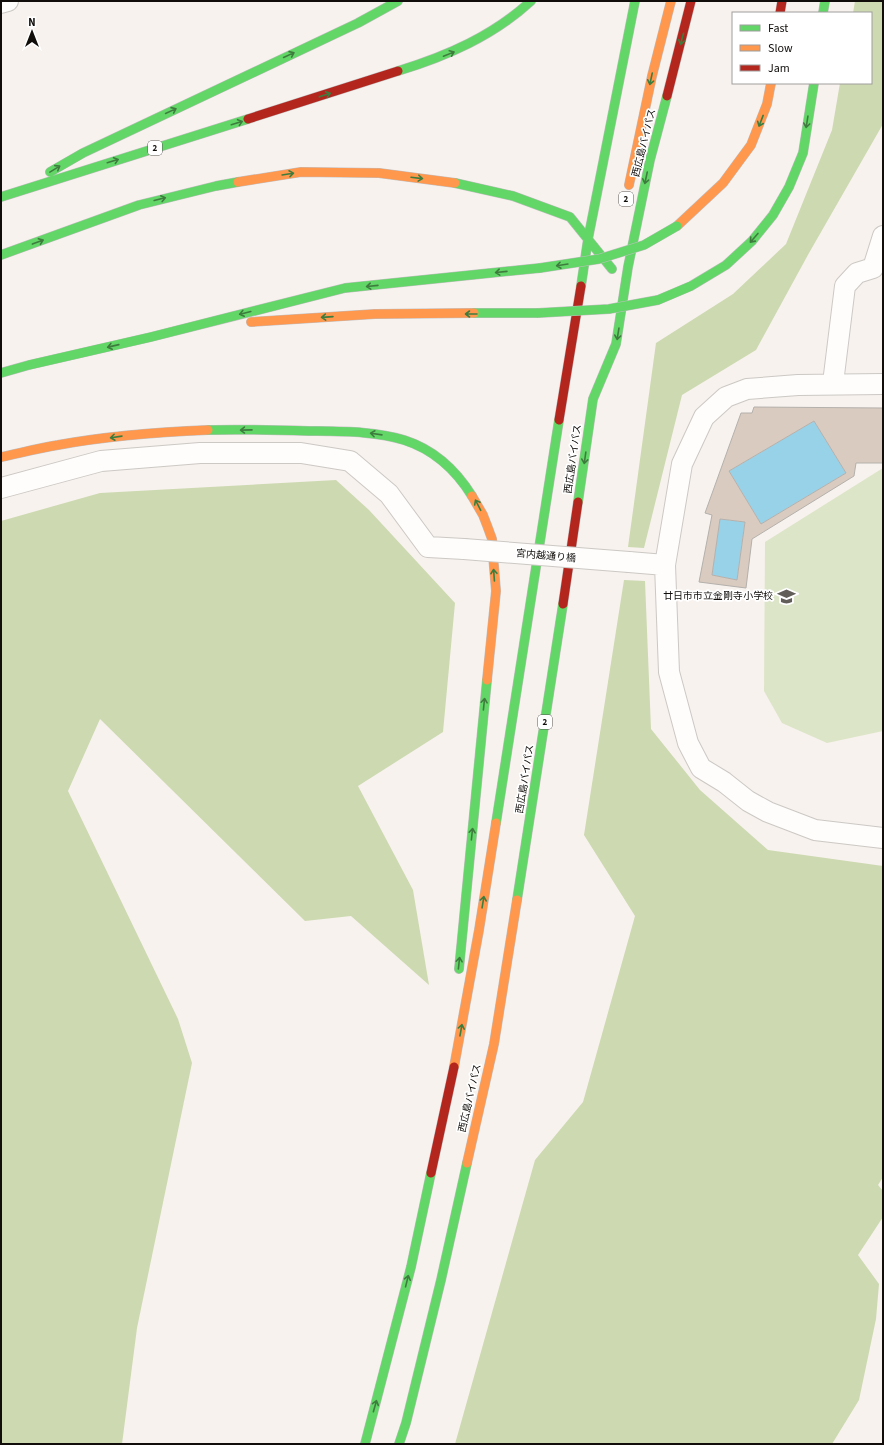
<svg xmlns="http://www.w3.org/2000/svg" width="884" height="1445" viewBox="0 0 884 1445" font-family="'Source Sans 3','Noto Sans JP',sans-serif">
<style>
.green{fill:#dde5c8}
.forest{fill:#cdd9b1}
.water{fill:#98d2e9}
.building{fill:#d9cbbf;stroke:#b4b0ac;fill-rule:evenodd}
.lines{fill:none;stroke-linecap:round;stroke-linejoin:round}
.street-casing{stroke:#ccc8c4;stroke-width:22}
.fast-casing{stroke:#c1bec1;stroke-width:10}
.slow-casing{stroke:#c1bec1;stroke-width:10}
.jam-casing{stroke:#c1bec1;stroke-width:10}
.street{stroke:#fefdfc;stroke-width:20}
.fast{stroke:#63d668;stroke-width:9}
.slow{stroke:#ff974d;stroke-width:9}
.jam{stroke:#b3261e;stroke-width:9}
.street-bridge-casing{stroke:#ccc8c4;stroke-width:22;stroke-linecap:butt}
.fast-bridge-casing{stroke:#c1bec1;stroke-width:10;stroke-linecap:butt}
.street-bridge{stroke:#fefdfc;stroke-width:20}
.fast-bridge{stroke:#63d668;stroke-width:9}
.oneway{stroke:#3e7c3e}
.labels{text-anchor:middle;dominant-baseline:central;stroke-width:3.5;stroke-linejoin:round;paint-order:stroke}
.shield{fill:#fff;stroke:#585654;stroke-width:1}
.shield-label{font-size:9px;font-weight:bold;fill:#100d0a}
.street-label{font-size:10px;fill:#100d0a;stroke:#fff}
.poi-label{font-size:10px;fill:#100d0a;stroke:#fff;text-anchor:end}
</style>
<rect width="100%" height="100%" fill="#f7f2ed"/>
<path class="green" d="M 883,468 L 883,731 L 827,743 L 782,723 L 764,691 L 765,542 Z"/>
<path class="forest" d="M 855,1 L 883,1 L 883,124 L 809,253 L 756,350 L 682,395 L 644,548 L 628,547 L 656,343 L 733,294 L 786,244 L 832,130 L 840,83 L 871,83 L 871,13 L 853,13 Z
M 336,480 L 369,510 L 455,603 L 443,732 L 358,786 L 413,890 L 429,985 L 351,916 L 305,921 L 100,719 L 68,791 L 178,1019 L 192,1063 L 137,1328 L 122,1444 L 1,1444 L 1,521 L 100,493 Z
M 624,580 L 645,581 L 651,729 L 700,790 L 768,850 L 883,866 L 883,1177 L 878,1185 L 883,1191 L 883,1217 L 858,1255 L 879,1284 L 876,1319 L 859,1400 L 832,1444 L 455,1444 L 535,1160 L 583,1102 L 635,916 L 584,835 Z"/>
<path class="water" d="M 814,421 L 846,473 L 761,524 L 729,471 Z
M 720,519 L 745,522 L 737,580 L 712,575 Z"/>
<path class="building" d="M 754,407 L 883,408 L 883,463 L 856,463 L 854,476 L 752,539 L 746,588 L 699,582 L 712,515 L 705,513 L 741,413 L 752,413 ZM 814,421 L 846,473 L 761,524 L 729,471 ZM 720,519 L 745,522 L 737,580 L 712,575 Z"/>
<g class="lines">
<defs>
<path id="street" d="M 1,3 L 8,1
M 833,383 L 845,286 L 857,273 L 873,268 L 883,236
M 883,384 L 798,385 L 747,389 L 726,397 L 704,417 L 682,464 L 665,565 L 669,672 L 688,743 L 701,768 L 724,782 L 748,801 L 768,812 L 815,830 L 883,838
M 1,488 L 101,461 L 200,453 L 301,453 L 350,461 L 389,494 L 428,547 L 464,549
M 629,562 L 665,565"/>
<path id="fast" d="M 823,13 L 825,1
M 398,71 C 447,56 493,36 531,1
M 50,172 L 83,153 L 358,23 L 398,1
M 455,183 L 513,196 L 570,217 L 612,269
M 1,197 L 248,119
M 1,255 L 139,205 L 216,186 L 238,182
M 581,286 L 588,239 L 635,1
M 658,300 L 691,286 L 726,265 L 752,241 L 773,215 L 789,187 L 803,153 L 814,83
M 474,313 L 538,313
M 1,373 L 29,365 L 151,337 L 345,288 L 540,268
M 208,430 C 241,429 275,430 309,431 C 378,432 431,430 472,496
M 578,502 L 593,399 L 616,344 L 628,267 L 650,160 L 667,96
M 496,823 L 559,420
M 517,900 L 563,604
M 459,969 L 487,680
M 365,1444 L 411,1267 L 431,1173
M 399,1444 L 406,1423 L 441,1280 L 467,1163"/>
<path id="slow" d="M 238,182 L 301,172 L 379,173 L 455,183
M 629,185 L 652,76 L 671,1
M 677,226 L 723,183 L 751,145 L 767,104 L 771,83
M 251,322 L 375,314 L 474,313
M 1,457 C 20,453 39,448 58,445 C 107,436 158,432 208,430
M 472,496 L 483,515 L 488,528 L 492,539 L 493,555 L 496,591 L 487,680
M 454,1067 L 479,930 L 496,823
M 467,1163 L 494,1044 L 517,900"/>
<path id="jam" d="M 780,13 L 782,1
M 667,96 L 691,1
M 248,119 L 398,71
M 559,420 L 581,286
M 563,604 L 578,502
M 431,1173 L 454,1067"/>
</defs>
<use href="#street" class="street-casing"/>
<use href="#fast" class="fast-casing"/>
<use href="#slow" class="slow-casing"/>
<use href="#jam" class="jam-casing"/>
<use href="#street" class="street"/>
<use href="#fast" class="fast"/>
<use href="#slow" class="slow"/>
<use href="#jam" class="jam"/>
<defs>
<path id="street-bridge" d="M 464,549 L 629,562"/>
<path id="fast-bridge" d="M 540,268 L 599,259 L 644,245 L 677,226
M 538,313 L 609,309 L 658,300"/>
</defs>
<use href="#street-bridge" class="street-bridge-casing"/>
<use href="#fast-bridge" class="fast-bridge-casing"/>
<use href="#street-bridge" class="street-bridge"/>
<use href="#fast-bridge" class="fast-bridge"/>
</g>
<defs><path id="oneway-shaft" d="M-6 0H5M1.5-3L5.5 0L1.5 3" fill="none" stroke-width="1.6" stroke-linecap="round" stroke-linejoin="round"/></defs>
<g class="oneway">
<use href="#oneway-shaft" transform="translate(682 39) rotate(105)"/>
<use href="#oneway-shaft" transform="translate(449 54) rotate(-22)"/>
<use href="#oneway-shaft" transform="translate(289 55) rotate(-25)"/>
<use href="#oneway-shaft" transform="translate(651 79) rotate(102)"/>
<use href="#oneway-shaft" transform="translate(325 95) rotate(-18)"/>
<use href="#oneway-shaft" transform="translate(171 111) rotate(-25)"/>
<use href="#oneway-shaft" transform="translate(761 121) rotate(111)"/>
<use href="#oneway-shaft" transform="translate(807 122) rotate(99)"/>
<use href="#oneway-shaft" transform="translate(237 123) rotate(-17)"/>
<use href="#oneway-shaft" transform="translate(113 161) rotate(-17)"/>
<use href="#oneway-shaft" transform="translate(55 169) rotate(-31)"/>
<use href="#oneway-shaft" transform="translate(288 174) rotate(-9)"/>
<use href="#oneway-shaft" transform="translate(417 178) rotate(7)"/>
<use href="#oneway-shaft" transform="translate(646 178) rotate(102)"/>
<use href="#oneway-shaft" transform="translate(160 199) rotate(-14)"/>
<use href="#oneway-shaft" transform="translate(754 238) rotate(131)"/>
<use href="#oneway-shaft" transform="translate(38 242) rotate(-20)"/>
<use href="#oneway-shaft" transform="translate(562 265) rotate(171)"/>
<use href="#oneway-shaft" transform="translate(501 272) rotate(174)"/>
<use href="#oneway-shaft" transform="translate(372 286) rotate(174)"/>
<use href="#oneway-shaft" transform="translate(245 313) rotate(166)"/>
<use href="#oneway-shaft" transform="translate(471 314) rotate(180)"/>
<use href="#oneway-shaft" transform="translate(327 317) rotate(176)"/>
<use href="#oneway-shaft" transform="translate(618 334) rotate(99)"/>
<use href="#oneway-shaft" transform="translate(113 346) rotate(167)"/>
<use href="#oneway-shaft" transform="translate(246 430) rotate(179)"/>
<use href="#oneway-shaft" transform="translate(376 434) rotate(-172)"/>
<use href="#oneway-shaft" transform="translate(116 437) rotate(172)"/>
<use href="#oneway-shaft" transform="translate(585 458) rotate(98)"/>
<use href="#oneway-shaft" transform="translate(478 505) rotate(-117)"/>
<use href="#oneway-shaft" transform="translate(494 575) rotate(-94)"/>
<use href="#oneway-shaft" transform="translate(484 704) rotate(-84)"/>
<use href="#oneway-shaft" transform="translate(472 834) rotate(-84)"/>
<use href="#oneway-shaft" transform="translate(483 902) rotate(-81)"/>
<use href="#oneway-shaft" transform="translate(459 963) rotate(-84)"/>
<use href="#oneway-shaft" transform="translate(461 1030) rotate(-80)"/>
<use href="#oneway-shaft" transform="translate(407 1281) rotate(-76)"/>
<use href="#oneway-shaft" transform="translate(375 1406) rotate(-74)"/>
</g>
<defs>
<symbol id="school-bare" viewBox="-9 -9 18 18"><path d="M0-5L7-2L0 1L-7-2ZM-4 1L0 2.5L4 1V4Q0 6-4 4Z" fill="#615d59" stroke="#fff" stroke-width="2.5" paint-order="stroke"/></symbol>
</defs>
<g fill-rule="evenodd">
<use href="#school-bare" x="774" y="584" width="25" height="25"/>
</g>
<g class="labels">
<g class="shield">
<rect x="148" y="141" width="14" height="14" rx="3"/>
<rect x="619" y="192" width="14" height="14" rx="3"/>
<rect x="538" y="715" width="14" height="14" rx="3"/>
</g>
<g class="shield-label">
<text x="155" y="148">2</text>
<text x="626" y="199">2</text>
<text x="545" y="722">2</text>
</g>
<g class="street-label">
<text transform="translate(644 143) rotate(-76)">西広島バイパス</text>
<text transform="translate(573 459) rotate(-82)">西広島バイパス</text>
<text transform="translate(546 556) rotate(5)">宮内越通り橋</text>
<text transform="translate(525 779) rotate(-81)">西広島バイパス</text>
<text transform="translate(470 1098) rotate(-77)">西広島バイパス</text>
</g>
<g class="poi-label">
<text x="773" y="596">廿日市市立金剛寺小学校</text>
</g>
</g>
<rect width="884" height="1445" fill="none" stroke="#100d0a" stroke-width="4"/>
<rect x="732" y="12" width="140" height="72" fill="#ffffff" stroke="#9f9e9d"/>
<rect x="740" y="25" width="20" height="6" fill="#63d668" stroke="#9f9e9d"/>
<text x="768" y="32" font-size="12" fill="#100d0a">Fast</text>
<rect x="740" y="45" width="20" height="6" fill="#ff974d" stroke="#9f9e9d"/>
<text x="768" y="52" font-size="12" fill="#100d0a">Slow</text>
<rect x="740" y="65" width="20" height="6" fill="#b3261e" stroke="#9f9e9d"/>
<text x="768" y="72" font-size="12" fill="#100d0a">Jam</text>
<g transform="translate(32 32)" stroke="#ffffff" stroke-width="3" paint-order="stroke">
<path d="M0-3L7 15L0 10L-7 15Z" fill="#100d0a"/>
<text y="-6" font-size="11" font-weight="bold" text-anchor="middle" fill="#100d0a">N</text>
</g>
</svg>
